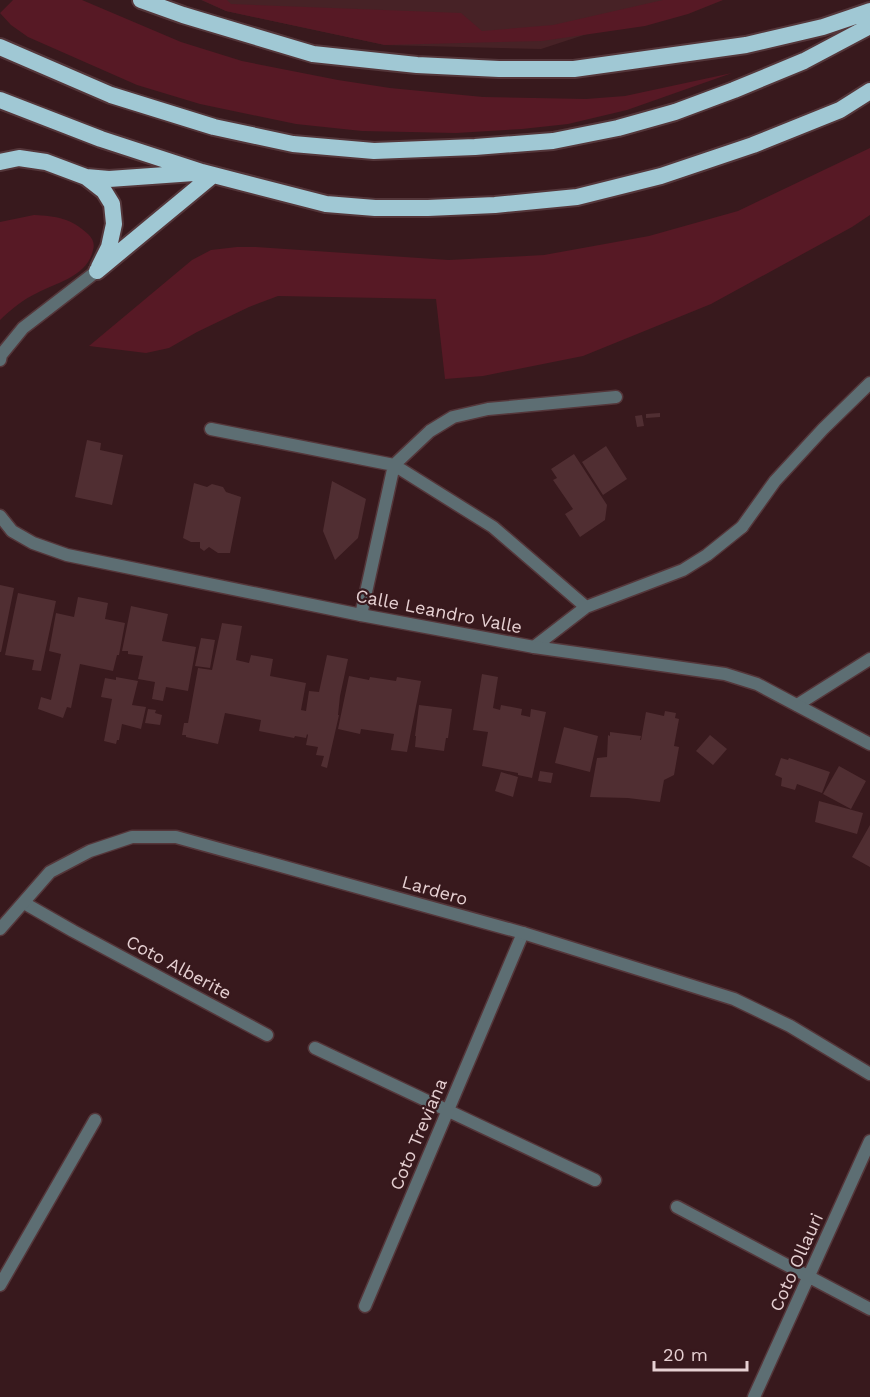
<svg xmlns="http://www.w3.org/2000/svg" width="870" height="1397" viewBox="0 0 870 1397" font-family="'Work Sans',sans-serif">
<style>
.built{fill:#472226}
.green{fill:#571925}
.building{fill:#502e32}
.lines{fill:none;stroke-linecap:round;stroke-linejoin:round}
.pedestrian-casing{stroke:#54363a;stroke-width:15}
.minor-casing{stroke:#54363a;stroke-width:15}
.tertiary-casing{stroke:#54363a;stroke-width:15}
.trunk-casing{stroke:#54363a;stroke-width:20}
.pedestrian{stroke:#5d6e73;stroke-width:12}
.minor{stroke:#5d6e73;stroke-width:12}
.tertiary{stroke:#5d6e73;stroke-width:12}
.trunk{stroke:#a0c8d4;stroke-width:16}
.labels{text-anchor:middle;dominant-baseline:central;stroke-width:4.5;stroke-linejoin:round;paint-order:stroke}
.street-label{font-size:18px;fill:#e6d0d2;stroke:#38191d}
</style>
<rect width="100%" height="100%" fill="#38191d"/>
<path class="built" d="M 201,0 L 691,0 L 541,49 L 385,45 L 226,11 Z"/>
<path class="green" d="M 13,0 L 82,0 L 181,42 L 242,61 L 338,80 L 390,88 L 483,97 L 586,99 L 625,96 L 732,73 L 627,110 L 568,124 L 522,129 L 456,133 L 362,131 L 296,124 L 200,104 L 137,85 L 28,37 L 11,25 L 0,13 Z
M 202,0 L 227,0 L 231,4 L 461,13 L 482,31 L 553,25 L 663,0 L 723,0 L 688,14 L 645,26 L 542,41 L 385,45 L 226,11 Z
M 870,148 L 870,215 L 852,227 L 711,304 L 583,356 L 483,376 L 445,379 L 436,299 L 278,296 L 249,307 L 197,332 L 169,348 L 146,353 L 89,346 L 192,260 L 211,250 L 237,247 L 256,247 L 449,260 L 544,255 L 649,236 L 738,211 Z
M 34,215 C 56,216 71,218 88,234 C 93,239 95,244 93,250 C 88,276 56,283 37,293 C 24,299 10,310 0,320 L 0,222 Z"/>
<path class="building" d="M 660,413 L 660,417 L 646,418 L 646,414 Z
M 642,415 L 644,426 L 637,427 L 635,416 Z
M 87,440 L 101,443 L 100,450 L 123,455 L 112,505 L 75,497 Z
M 606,446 L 627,479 L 603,495 L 582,462 Z
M 574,454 L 607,505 L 605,520 L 580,537 L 565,514 L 573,509 L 553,480 L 557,478 L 551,469 Z
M 332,481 L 366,499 L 358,538 L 335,560 L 323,531 Z
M 194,483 L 207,487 L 212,484 L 223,487 L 226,492 L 241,497 L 230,553 L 218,553 L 209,547 L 204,551 L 200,548 L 200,542 L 191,542 L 183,538 Z
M 0,585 L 14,588 L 1,652 L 0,652 Z
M 18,593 L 56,601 L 41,671 L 32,670 L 34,660 L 5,655 Z
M 78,597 L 108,603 L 105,619 L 125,623 L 119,655 L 117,655 L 113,671 L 80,664 L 71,708 L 67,707 L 63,718 L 38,709 L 41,697 L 51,700 L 61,654 L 49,651 L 56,613 L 74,617 Z
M 131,606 L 168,614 L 162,641 L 196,647 L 188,691 L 166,687 L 163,701 L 152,699 L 155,682 L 138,679 L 143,656 L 128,654 L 128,651 L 122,651 Z
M 222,623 L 242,626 L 236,660 L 249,663 L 251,655 L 273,659 L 270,676 L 306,683 L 301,710 L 306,711 L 309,691 L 319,692 L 327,655 L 348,659 L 340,696 L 338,715 L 339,715 L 327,768 L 321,766 L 324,756 L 316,755 L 318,747 L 306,745 L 308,735 L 307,734 L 306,738 L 295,736 L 294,738 L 259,731 L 261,720 L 225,713 L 218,744 L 186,737 L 186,735 L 182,735 L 184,723 L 188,723 L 198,668 L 212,670 Z
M 201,638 L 215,640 L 210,668 L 195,666 Z
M 482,674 L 498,677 L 493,708 L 500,710 L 501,705 L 522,709 L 521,715 L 530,717 L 531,709 L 546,712 L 532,778 L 518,775 L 518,773 L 482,766 L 488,732 L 473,730 Z
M 349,676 L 369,680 L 370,677 L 396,681 L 397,677 L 421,681 L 407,752 L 391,750 L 394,734 L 361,729 L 360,734 L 338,729 Z
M 116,677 L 138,681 L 132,705 L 146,707 L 141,729 L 122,724 L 119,740 L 117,740 L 116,744 L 104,741 L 112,699 L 101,697 L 105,678 L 116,680 Z
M 419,705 L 452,709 L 448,738 L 446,738 L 444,751 L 415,747 L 416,736 L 415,736 Z
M 148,709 L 156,710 L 155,713 L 162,715 L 160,725 L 145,723 Z
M 665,711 L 676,713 L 675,718 L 679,719 L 674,746 L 679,747 L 674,775 L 664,780 L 660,802 L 628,798 L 590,797 L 597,758 L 607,757 L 608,735 L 610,736 L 610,732 L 641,736 L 640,740 L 641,740 L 646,712 L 664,716 Z
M 564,727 L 598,736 L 590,772 L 555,763 Z
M 710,735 L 727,749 L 713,765 L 696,751 Z
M 781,758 L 788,760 L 789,758 L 830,772 L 822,793 L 797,784 L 795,790 L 781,786 L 782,778 L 775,775 Z
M 839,766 L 866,781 L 851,809 L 823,794 Z
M 540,771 L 553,773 L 551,783 L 538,781 Z
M 501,772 L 518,777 L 513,797 L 495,791 Z
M 819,801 L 863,813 L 857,834 L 815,822 Z
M 870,825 L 870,867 L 852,857 Z"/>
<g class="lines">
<defs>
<path id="pedestrian" d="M 742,527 L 775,481 L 823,429 L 870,383"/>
<path id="minor" d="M 211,429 L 394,465 L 493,527 L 586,607
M 361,615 L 394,465 L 430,431 L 453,417 L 488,409 L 616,397
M 534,647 L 586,607 L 683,570 L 707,555 L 742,527
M 797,705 L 870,659
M 24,903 L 73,931 L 267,1035
M 315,1048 L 595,1180
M 677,1207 L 870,1309
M 0,1285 L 95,1120
M 365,1306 L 523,933
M 754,1397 L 870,1141"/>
<path id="tertiary" d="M 0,360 L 1,355 L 23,328 L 97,271
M 0,516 L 12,531 L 33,543 L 67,555 L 361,615 L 534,647 L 725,674 L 757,684 L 870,744
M 0,929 L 50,872 L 90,851 L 132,837 L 176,837 L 523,933 L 734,999 L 790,1026 L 870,1074"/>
<path id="trunk" d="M 141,0 L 183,15 L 313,54 L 417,65 L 499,69 L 574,69 L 746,45 L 823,27 L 870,11
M 0,47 L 111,95 L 214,127 L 293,144 L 374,151 L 475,147 L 553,141 L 618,128 L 675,112 L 734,90 L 804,61 L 870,26
M 0,100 L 101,139 L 202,172 L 326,204 L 375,208 L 428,208 L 495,205 L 577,197 L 661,176 L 753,145 L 840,110 L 870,91
M 0,162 L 19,158 L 46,162 L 86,177 L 109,179 L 194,173
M 86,177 L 104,191 L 112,204 L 114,224 L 109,247 L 99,267
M 97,271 L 213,175"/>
</defs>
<use href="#pedestrian" class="pedestrian-casing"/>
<use href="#minor" class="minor-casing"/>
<use href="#tertiary" class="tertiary-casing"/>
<use href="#trunk" class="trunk-casing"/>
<use href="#pedestrian" class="pedestrian"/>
<use href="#minor" class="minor"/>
<use href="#tertiary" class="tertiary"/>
<use href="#trunk" class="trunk"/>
</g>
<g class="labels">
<g class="street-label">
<text transform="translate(439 611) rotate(11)">Calle Leandro Valle</text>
<text transform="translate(435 890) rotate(16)">Lardero</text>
<text transform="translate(179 967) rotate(28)">Coto Alberite</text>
<text transform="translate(418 1134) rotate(-67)">Coto Treviana</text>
<text transform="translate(796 1262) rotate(-66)">Coto Ollauri</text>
</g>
</g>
<path d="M654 1361v9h93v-9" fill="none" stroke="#e6d0d2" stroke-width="3"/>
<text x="663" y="1361" font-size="18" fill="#e6d0d2" stroke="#38191d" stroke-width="4.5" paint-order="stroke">20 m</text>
</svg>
